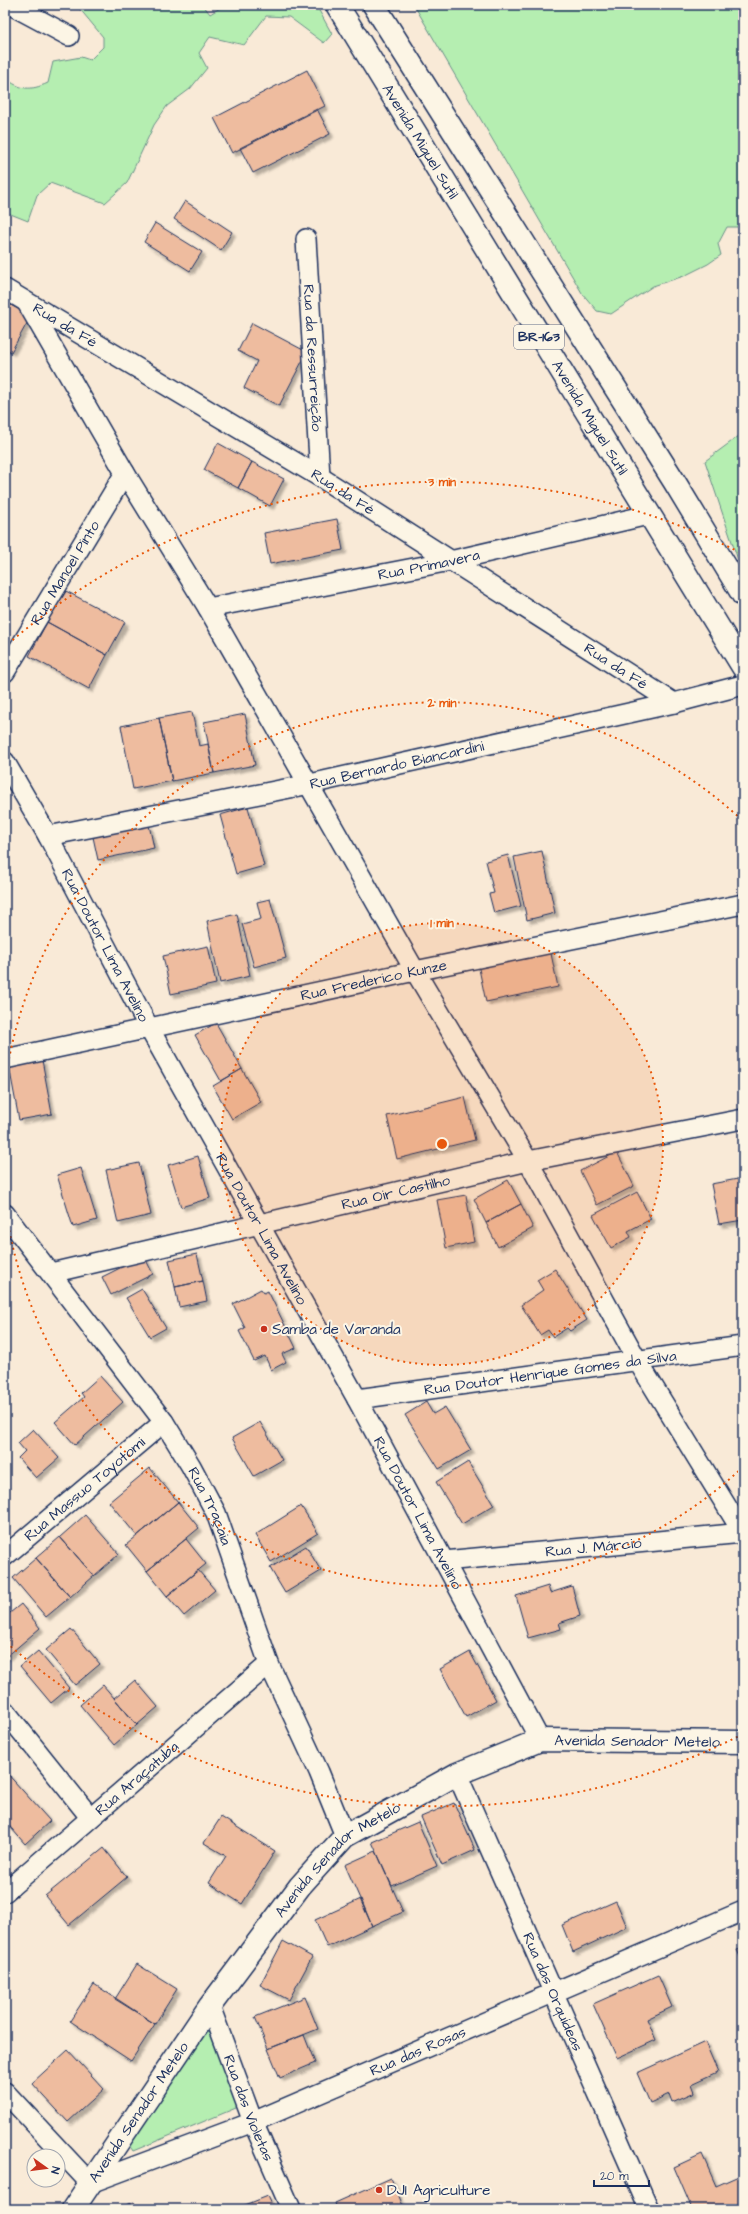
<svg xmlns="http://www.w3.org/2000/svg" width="748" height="2214" viewBox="0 0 748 2214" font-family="'Architects Daughter',sans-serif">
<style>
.green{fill:#b5eeb1;stroke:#688e88}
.building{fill:#eebc9f;stroke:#1b2f5e;filter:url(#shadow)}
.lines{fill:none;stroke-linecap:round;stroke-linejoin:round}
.street-casing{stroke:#1b2f5e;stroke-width:22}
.secondary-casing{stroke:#1b2f5e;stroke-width:25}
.highway-casing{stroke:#1b2f5e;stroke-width:25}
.street{stroke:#fcf5e5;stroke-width:19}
.secondary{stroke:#fcf5e5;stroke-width:22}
.highway{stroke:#fcf5e5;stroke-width:22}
.ring{fill:none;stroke:#e8590c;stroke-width:2;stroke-dasharray:2 4}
.poi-dot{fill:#c8321e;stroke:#fcf5e5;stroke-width:1.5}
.labels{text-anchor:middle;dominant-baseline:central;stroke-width:4;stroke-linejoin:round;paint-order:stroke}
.shield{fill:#fcf5e5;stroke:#5e6a86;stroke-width:1}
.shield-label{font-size:14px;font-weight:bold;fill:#1b2f5e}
.street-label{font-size:15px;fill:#1b2f5e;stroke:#fcf5e5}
.poi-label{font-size:15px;fill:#1b2f5e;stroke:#fcf5e5;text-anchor:start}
.centre{fill:#e8590c;stroke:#fcf5e5;stroke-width:2}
.ring-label{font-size:12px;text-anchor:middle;font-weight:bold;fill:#e8590c;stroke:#fcf5e5;stroke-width:4;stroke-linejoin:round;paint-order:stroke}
</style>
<defs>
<filter id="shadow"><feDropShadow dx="3.5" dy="3.5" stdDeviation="1" flood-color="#0004"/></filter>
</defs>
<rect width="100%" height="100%" fill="#f9ead7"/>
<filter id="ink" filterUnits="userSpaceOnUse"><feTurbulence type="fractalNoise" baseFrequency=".025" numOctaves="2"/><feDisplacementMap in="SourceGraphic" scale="8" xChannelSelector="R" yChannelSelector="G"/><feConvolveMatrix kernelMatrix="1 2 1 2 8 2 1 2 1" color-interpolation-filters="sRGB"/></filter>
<g filter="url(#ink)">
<path class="green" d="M 80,5 L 203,5 L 210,14 L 225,5 L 316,5 L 332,34 L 324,43 L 289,17 L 266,16 L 244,45 L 210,37 L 199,53 L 207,68 L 190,89 L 167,106 L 154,125 L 127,183 L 105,203 L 50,183 L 37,195 L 28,221 L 8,213 L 5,208 L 5,78 C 21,90 30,91 48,83 L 53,62 L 81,57 L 90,60 L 103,47 L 103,37 L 79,8 Z
M 414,5 L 742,5 L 743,227 L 727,227 L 718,244 L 721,255 L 708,264 L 684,276 L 653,286 L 611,314 L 597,311 L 582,293 Z
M 743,433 L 743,570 L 739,563 L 705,461 Z
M 207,2032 L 215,2036 L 242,2099 L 236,2108 L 133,2151 L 129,2145 L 202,2035 Z"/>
<path class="building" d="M 307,70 L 325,106 L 232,153 L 214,118 Z
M 317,109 L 330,134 L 253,173 L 240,148 Z
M 185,201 L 232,232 L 221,250 L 174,219 Z
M 155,223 L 202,252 L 190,271 L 144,242 Z
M 5,302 L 31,316 L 11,352 L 5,348 Z
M 252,323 L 307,352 L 279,406 L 244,388 L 257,361 L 238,351 Z
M 218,443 L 252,462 L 238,488 L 204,470 Z
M 252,462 L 284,479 L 270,506 L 238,488 Z
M 337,519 L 343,550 L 270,564 L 264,533 Z
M 64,590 L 125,622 L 107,655 L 47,622 Z
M 47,622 L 107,655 L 89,689 L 29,656 Z
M 192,712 L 199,746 L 208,744 L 214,773 L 172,781 L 159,718 Z
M 245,714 L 255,765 L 214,773 L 204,722 Z
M 159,718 L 172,781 L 133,789 L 121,726 Z
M 248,807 L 264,866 L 236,874 L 220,815 Z
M 149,825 L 154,848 L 98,860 L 93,837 Z
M 542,851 L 555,913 L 527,920 L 514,857 Z
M 508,855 L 521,906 L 494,913 L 489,894 L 494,893 L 486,861 Z
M 270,899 L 286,958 L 254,967 L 242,924 L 261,919 L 257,902 Z
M 237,914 L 250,976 L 220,983 L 207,921 Z
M 208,946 L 216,984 L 171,994 L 163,956 Z
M 550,949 L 558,987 L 486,1002 L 478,964 Z
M 216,1023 L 242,1069 L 221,1081 L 195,1035 Z
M 42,1060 L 52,1114 L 19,1120 L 9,1066 Z
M 242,1069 L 261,1102 L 232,1119 L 213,1086 Z
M 465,1097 L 475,1140 L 397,1159 L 387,1116 Z
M 617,1152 L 634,1186 L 597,1205 L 580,1171 Z
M 198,1156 L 210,1198 L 181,1207 L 168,1165 Z
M 139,1163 L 151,1215 L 118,1223 L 106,1170 Z
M 81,1168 L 97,1220 L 73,1227 L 57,1175 Z
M 743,1178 L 743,1220 L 719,1224 L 711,1184 Z
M 508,1180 L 521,1204 L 486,1223 L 474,1199 Z
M 637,1192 L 651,1219 L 628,1231 L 631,1237 L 611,1248 L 593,1215 Z
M 466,1195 L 474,1242 L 446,1248 L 437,1200 Z
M 521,1204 L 533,1228 L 498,1247 L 486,1223 Z
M 197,1254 L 203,1281 L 175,1287 L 169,1260 Z
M 144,1256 L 153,1274 L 111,1295 L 102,1277 Z
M 555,1269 L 587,1320 L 570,1331 L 567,1328 L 553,1337 L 548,1330 L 540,1335 L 521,1305 L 543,1290 L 537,1280 Z
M 203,1281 L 207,1301 L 179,1307 L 175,1287 Z
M 142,1289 L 166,1328 L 150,1337 L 126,1298 Z
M 261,1289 L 264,1293 L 268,1291 L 296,1348 L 282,1354 L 286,1362 L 271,1370 L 265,1356 L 254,1361 L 239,1331 L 245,1328 L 233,1304 Z
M 100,1376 L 123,1402 L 75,1445 L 55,1422 L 84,1397 L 81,1393 Z
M 426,1402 L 433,1414 L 445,1407 L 471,1450 L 439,1469 L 405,1415 Z
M 260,1422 L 282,1460 L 254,1476 L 232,1438 Z
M 33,1429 L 59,1458 L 36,1478 L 18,1458 L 25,1451 L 18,1443 Z
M 468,1462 L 494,1505 L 462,1524 L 436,1482 Z
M 150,1468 L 178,1502 L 137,1536 L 109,1502 Z
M 178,1502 L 199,1528 L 147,1571 L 126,1545 Z
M 301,1506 L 318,1533 L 271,1562 L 255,1535 Z
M 85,1515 L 119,1554 L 94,1576 L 60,1537 Z
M 60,1537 L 94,1576 L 70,1597 L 36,1558 Z
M 186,1539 L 206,1564 L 167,1596 L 147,1571 Z
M 306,1546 L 321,1571 L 285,1593 L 270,1568 Z
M 36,1558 L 70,1597 L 46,1617 L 13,1578 Z
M 198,1570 L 215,1590 L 184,1616 L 167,1596 Z
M 548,1586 L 550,1593 L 572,1586 L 580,1616 L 559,1623 L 561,1629 L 528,1638 L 516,1596 Z
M 21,1604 L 40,1628 L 5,1658 L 5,1617 Z
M 71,1629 L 100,1664 L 75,1685 L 46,1650 Z
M 38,1651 L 69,1688 L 51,1703 L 20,1666 Z
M 470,1652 L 496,1700 L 466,1717 L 440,1669 Z
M 135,1680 L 158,1707 L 137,1725 L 114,1698 Z
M 103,1685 L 137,1725 L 114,1745 L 80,1705 Z
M 5,1771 L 50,1821 L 25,1844 L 5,1821 Z
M 454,1803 L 475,1850 L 442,1865 L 421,1817 Z
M 221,1817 L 275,1851 L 242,1904 L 209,1883 L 226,1856 L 204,1843 Z
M 418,1822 L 437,1866 L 392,1886 L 372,1842 Z
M 104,1848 L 127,1877 L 69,1925 L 45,1896 Z
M 376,1851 L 403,1912 L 372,1926 L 345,1865 Z
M 361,1899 L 372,1926 L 327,1947 L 315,1920 Z
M 616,1901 L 627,1927 L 573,1952 L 562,1925 Z
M 283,1941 L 312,1957 L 289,2000 L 260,1985 Z
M 743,1947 L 743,1963 L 737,1950 Z
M 137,1964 L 177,1989 L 155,2024 L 115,1999 Z
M 658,1975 L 672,2007 L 647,2019 L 656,2040 L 617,2058 L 593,2004 Z
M 94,1984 L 155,2024 L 131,2061 L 70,2021 Z
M 305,1997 L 318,2029 L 268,2049 L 255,2017 Z
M 304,2035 L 315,2063 L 280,2078 L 268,2049 Z
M 705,2042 L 718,2072 L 692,2084 L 695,2092 L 672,2102 L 669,2094 L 650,2103 L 637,2073 Z
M 68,2050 L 104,2089 L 68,2122 L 32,2083 Z
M 702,2154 L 716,2186 L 743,2174 L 743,2209 L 692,2209 L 674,2167 Z
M 391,2178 L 404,2208 L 337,2209 L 335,2203 Z
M 268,2196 L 274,2209 L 235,2209 Z
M 134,2202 L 137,2209 L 117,2209 Z"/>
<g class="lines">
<defs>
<g id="street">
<path d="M 11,5 L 69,36"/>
<path id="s1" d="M 306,239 L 320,477"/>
<path id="s2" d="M 5,289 L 320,477 L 674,703"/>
<path d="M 27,303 L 125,473 L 208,608 L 415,971 L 528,1161 L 637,1360 L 743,1533"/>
<path id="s3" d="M 208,608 L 450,561 L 648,515"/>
<path id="s4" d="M 5,672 L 125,473"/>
<path id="s5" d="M 5,762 L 48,836 L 149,1028 L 357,1399 L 540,1740"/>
<path id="s6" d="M 48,836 L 310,784 L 674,703 L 743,685"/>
<path id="s7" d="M 5,1059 L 415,971 L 743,904"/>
<path id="s8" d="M 5,1214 L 164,1422 L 191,1466 L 216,1513 L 269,1664 L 319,1772 L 345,1836"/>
<path id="s9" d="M 51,1273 L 528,1161 L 743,1119"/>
<path id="s10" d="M 357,1399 L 743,1346"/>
<path id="s11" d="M 5,1556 L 164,1422"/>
<path id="s12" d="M 444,1561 L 743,1533"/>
<path d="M 5,1711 L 90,1817"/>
<path id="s13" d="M 457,1774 L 649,2209"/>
<path id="s14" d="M 5,1892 L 269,1664"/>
<path id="s15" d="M 210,2006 L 253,2122 L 291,2209"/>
<path id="s16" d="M 5,2092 L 90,2183 L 253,2122 L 743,1911"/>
</g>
<g id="secondary">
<path id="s17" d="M 73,2209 L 210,2006 L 300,1886 L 345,1836 L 457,1774 L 540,1740 L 743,1742"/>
</g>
<g id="highway">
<path id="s18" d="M 337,5 L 743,667"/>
<path d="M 374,5 L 674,481 L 743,595"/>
</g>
</defs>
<use href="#street" class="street-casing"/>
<use href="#secondary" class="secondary-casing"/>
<use href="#highway" class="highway-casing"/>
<use href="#street" class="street"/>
<use href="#secondary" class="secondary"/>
<use href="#highway" class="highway"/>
</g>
</g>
<circle cx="442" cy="1144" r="221" fill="#e8590c" fill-opacity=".12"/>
<g class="ring">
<circle cx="442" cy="1144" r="221"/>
<path d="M743 1467A441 441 0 0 1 5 1205M5 1083A441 441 0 0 1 743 821"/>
<path d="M743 1734A662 662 0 0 1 8 1644M8 644A662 662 0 0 1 743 554"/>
</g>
<g class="poi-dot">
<circle cx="264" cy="1329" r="4"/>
<circle cx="379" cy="2190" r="4"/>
</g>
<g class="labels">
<rect class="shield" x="514" y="325" width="50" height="24" rx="3"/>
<g class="shield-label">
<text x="539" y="337">BR-163</text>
</g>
<g class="street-label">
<text stroke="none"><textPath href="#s18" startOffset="160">Avenida Miguel Sutil</textPath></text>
<text stroke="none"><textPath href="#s2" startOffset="70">Rua da Fé</textPath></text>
<text stroke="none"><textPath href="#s1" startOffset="119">Rua da Ressurreição</textPath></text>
<text stroke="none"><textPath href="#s18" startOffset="484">Avenida Miguel Sutil</textPath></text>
<text stroke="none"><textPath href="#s2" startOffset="394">Rua da Fé</textPath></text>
<text stroke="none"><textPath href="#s3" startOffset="225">Rua Primavera</textPath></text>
<text stroke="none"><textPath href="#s4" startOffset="116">Rua Manoel Pinto</textPath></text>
<text stroke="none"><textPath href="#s2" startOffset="718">Rua da Fé</textPath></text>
<text stroke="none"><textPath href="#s6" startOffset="356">Rua Bernardo Biancardini</textPath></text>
<text stroke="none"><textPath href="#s5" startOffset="209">Rua Doutor Lima Avelino</textPath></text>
<text stroke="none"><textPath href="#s7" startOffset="377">Rua Frederico Kunze</textPath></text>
<text stroke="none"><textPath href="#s9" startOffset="354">Rua Oir Castilho</textPath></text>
<text stroke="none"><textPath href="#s5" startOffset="533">Rua Doutor Lima Avelino</textPath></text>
<text stroke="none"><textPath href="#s10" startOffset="195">Rua Doutor Henrique Gomes da Silva</textPath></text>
<text stroke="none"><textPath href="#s11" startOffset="104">Rua Massuo Toyotomi</textPath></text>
<text stroke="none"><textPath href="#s8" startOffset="358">Rua Traçaia</textPath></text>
<text stroke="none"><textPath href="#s5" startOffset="857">Rua Doutor Lima Avelino</textPath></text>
<text stroke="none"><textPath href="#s12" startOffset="150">Rua J. Márcio</textPath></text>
<text stroke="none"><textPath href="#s17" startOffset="777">Avenida Senador Metelo</textPath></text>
<text stroke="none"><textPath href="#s14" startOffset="174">Rua Araçatuba</textPath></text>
<text stroke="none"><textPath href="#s17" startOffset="441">Avenida Senador Metelo</textPath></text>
<text stroke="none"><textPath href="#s13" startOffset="238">Rua das Orquídeas</textPath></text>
<text stroke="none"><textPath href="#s16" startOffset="478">Rua das Rosas</textPath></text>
<text stroke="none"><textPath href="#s15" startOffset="109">Rua das Violetas</textPath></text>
<text stroke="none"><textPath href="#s17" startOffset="117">Avenida Senador Metelo</textPath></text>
</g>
<g class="poi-label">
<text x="272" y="1329">Samba de Varanda</text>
<text x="387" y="2190">DJI Agriculture</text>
</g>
</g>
<circle cx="442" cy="1144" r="6" class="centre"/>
<g class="ring-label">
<text x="442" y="486">3 min</text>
<text x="442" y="707">2 min</text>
<text x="442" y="927">1 min</text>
</g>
<rect width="748" height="2214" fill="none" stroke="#fcf5e5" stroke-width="20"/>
<rect x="10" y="10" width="728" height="2194" fill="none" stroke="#1b2f5e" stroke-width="1.5" filter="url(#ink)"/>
<g transform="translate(46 2168) rotate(104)"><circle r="19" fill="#fcf5e5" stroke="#a2a6af"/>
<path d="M0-3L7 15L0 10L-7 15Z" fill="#c8321e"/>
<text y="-6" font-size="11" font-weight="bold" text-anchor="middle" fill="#1b2f5e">N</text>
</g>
<path d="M594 2180v6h55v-6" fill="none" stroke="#1b2f5e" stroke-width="2"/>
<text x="600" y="2180" font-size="12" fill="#1b2f5e" stroke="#fcf5e5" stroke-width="3" paint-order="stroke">20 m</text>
</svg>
